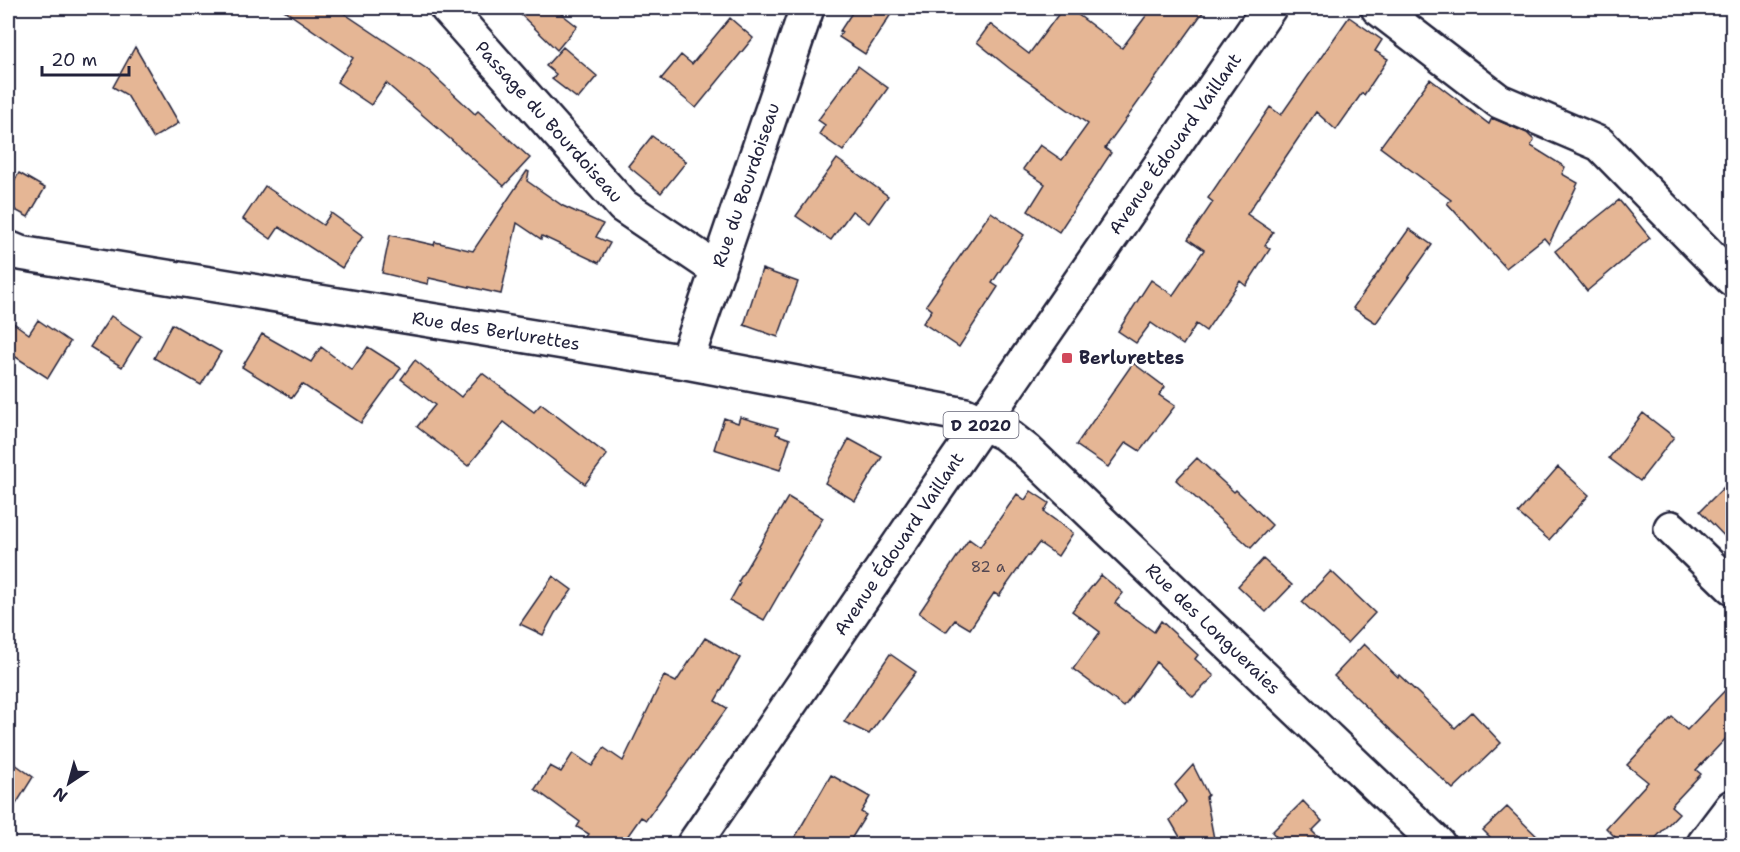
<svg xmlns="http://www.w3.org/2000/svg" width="1740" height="852" viewBox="0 0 1740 852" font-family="'Shantell Sans',sans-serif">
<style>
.building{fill:#e5b695;stroke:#22223b;stroke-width:1.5}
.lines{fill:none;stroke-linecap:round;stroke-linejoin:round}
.minor-casing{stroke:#22223b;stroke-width:38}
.major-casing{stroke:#22223b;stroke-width:38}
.minor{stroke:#fff;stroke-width:33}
.major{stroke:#fff;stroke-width:33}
.poi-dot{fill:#d1495b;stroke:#fff;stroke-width:2}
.labels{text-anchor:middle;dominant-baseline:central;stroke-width:5;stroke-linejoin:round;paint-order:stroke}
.number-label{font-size:15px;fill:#534752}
.shield{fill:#fff;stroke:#646476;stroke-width:1.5}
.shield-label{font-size:16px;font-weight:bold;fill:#22223b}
.street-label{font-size:18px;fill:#22223b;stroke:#fff}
.poi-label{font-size:18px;font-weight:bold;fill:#22223b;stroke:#fff;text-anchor:start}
</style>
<rect width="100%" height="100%" fill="#fff"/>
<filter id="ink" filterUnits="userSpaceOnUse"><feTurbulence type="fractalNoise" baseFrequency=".0167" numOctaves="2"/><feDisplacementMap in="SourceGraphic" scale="12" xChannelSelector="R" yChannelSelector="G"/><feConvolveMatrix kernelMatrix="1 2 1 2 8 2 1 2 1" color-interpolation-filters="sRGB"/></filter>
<g filter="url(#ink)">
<path class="building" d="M 281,8 L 336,8 L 427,69 L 475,114 L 478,111 L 530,158 L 504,186 L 386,83 L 371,105 L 337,82 L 353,58 Z
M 514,8 L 554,8 L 577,26 L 557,50 Z
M 855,8 L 895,8 L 865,54 L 839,37 L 842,32 L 840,31 Z
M 1063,8 L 1069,8 L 1122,48 L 1152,8 L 1206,8 L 1105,148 L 1111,153 L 1059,232 L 1028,211 L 1045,184 L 1023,169 L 1040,145 L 1062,160 L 1088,124 L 1009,68 L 977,42 L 990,24 L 1029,54 Z
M 1349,17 L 1382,40 L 1375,51 L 1388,59 L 1364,95 L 1362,93 L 1336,130 L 1316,112 L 1247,214 L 1273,232 L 1265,245 L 1270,249 L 1246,286 L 1240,281 L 1206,331 L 1196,324 L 1183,345 L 1151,323 L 1136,343 L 1118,331 L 1151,280 L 1173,295 L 1204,250 L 1188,239 L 1213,202 L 1208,198 L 1270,107 L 1281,115 Z
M 730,18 L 753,38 L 696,108 L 661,79 L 681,55 L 692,64 Z
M 135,47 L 179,123 L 153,138 L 127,95 L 113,87 Z
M 563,47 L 597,76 L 578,99 L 552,79 L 556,74 L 546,66 Z
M 858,66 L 888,88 L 843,151 L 819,134 L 825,125 L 818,120 Z
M 1430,79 L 1489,124 L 1492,118 L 1527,133 L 1534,140 L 1531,146 L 1565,167 L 1562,174 L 1578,183 L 1549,244 L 1544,238 L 1506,268 L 1447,203 L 1451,200 L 1380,147 Z
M 652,136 L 686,162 L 661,193 L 628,166 Z
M 837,159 L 888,196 L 869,223 L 852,211 L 831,240 L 796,216 Z
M 527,171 L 529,172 L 527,181 L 563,206 L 603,224 L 596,237 L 610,243 L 599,263 L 542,236 L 541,239 L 517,223 L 501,294 L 429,278 L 428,284 L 382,273 L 390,235 L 434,245 L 435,242 L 473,251 Z
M 19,173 L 45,188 L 28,217 L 8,206 L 8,176 L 15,180 Z
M 265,186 L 323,225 L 331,213 L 363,236 L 342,268 L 279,227 L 271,239 L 243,219 Z
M 1619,200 L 1650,238 L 1587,291 L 1555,251 Z
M 991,212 L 1024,235 L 992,283 L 998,287 L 959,347 L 923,323 L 932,310 L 926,305 Z
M 1409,229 L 1432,245 L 1376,323 L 1353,308 Z
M 762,269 L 798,282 L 778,337 L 744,325 Z
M 111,316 L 141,336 L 122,367 L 90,347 Z
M 8,319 L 29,334 L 38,320 L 70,342 L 48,378 L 8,352 Z
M 172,324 L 221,352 L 201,385 L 154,358 Z
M 262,334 L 311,362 L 321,347 L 352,370 L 368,347 L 401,368 L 361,423 L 302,384 L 292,398 L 242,367 Z
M 415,360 L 461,397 L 482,373 L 534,412 L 541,404 L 607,455 L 585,484 L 504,422 L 468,466 L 417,427 L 435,405 L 401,379 Z
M 1133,363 L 1165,387 L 1159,395 L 1175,406 L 1140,451 L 1126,442 L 1108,467 L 1076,445 Z
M 1643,413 L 1674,437 L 1640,481 L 1609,458 Z
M 740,417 L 778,428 L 776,434 L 790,439 L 780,470 L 714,449 L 724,418 L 738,423 Z
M 849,439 L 882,457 L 855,501 L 825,483 Z
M 1197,458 L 1234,492 L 1236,490 L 1272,525 L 1251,548 L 1176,480 Z
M 1558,467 L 1589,495 L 1549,540 L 1518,513 Z
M 1732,479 L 1732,544 L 1700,511 Z
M 1031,491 L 1049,503 L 1044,512 L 1073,533 L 1058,556 L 1039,543 L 1029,556 L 1028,555 L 999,596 L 994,593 L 970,629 L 955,620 L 946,632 L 919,613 L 969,539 L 980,547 L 1017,494 L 1025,500 Z
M 788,497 L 823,518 L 782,587 L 783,587 L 764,620 L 730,601 L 740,583 L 738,582 Z
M 1263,559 L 1292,585 L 1266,612 L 1238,586 Z
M 1331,571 L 1375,613 L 1347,643 L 1302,602 Z
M 1101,575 L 1123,593 L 1115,603 L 1154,632 L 1161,621 L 1198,655 L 1195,659 L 1214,676 L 1193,697 L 1156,662 L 1124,707 L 1073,669 L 1100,632 L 1072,611 Z
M 553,576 L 572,590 L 555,613 L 543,635 L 520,624 Z
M 705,638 L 740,658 L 715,701 L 727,708 L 646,820 L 641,817 L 622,844 L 582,844 L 589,834 L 577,827 L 580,822 L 535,789 L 550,766 L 561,772 L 573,753 L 592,766 L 604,748 L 623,761 L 664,676 L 676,682 Z
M 1364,644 L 1398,677 L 1399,675 L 1455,728 L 1472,712 L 1501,743 L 1453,789 L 1334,676 Z
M 890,654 L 916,672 L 869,734 L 844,722 Z
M 1732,683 L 1732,732 L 1696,770 L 1701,774 L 1671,806 L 1679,813 L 1650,844 L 1622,844 L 1606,828 L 1648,782 L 1627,765 L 1672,717 L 1687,730 Z
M 8,759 L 33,777 L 8,817 Z
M 1193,765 L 1208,795 L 1206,797 L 1215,844 L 1184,844 L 1170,820 L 1186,802 L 1175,785 Z
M 831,775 L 870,797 L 861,812 L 866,815 L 848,844 L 791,844 Z
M 1303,801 L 1322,821 L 1312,831 L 1325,844 L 1283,844 L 1272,832 Z
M 1507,807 L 1545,844 L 1497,844 L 1483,830 Z"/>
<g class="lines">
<defs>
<path id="minor" d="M 447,8 L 623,206 L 718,270
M 1378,8 L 1499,101 L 1600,144 L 1732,279
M 8,248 L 20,253 L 686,362 L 965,415 L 1004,433 L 1027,451 L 1438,844
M 686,362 L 807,8
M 1671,528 L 1732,587
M 1704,844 L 1732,807"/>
<path id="major" d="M 694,844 L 934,493 L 1269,8"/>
</defs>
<use href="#minor" class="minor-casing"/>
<use href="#major" class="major-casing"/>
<use href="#minor" class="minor"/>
<use href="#major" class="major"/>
</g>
</g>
<rect class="poi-dot" x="1061" y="352" width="12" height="12" rx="3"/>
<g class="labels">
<g class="number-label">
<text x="988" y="567">82 a</text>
</g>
<rect class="shield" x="943.5" y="412" width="75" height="26" rx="4.5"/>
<g class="shield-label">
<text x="981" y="425">D 2020</text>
</g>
<g class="street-label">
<text transform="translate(549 122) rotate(48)">Passage du Bourdoiseau</text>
<text transform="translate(1175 144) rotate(-55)">Avenue Édouard Vaillant</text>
<text transform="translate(746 185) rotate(-71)">Rue du Bourdoiseau</text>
<text transform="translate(496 331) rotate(9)">Rue des Berlurettes</text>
<text transform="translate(899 544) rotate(-56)">Avenue Édouard Vaillant</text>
<text transform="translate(1213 629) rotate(44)">Rue des Longueraies</text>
</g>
<g class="poi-label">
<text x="1079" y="358">Berlurettes</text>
</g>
</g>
<rect width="1740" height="852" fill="none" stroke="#fff" stroke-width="30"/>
<rect x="15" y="15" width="1710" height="822" fill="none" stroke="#22223b" stroke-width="2" filter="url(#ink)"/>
<g transform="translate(69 783) rotate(216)" stroke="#ffffff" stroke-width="4.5" paint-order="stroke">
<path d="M0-4.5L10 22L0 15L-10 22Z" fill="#22223b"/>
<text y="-9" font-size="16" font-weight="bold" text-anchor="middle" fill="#22223b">N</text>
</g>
<path d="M42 66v9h87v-9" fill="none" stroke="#22223b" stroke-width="3"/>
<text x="51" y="66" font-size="18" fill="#22223b" stroke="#ffffff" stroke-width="4.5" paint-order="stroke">20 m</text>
</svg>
